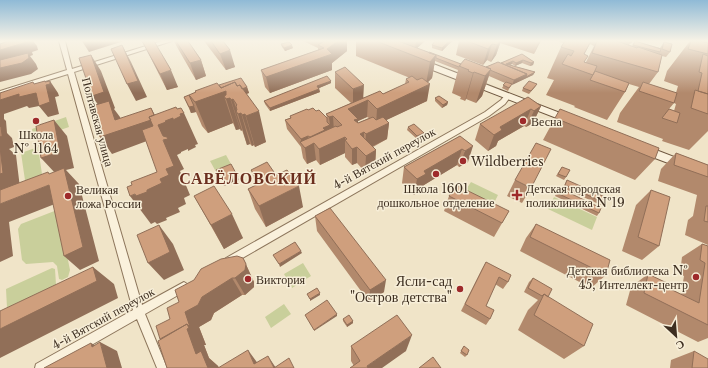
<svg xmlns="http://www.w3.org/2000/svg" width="708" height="368" viewBox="0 0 708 368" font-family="'Libre Baskerville',serif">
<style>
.green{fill:#c9cf9b}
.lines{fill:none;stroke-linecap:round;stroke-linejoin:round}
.street-casing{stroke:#8d765c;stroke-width:2}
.secondary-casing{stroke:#6f573f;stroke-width:2}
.street{fill:#faf1dc;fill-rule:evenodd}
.secondary{fill:#faf1dc;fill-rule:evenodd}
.wall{fill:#b2896c;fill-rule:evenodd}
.shaded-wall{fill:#916f58}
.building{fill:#cf9f7d;stroke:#916f58}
.poi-dot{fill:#9e2a2b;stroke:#f7eed8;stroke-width:1.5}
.labels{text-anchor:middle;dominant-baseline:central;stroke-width:3;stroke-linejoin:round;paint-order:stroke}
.poi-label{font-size:12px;fill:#3d2e20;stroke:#f7eed8;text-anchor:start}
.street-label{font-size:12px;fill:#3d2e20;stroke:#f7eed8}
.near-poi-label{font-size:14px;fill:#3d2e20;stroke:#f7eed8;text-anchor:end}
.district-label{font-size:16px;font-weight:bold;letter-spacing:1px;fill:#6b2e1e;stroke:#f7eed8}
</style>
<rect width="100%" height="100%" fill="#f0e4c8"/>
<path class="green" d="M 66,117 L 69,127 L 34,139 L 32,129 Z
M 38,147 L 43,181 L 26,187 L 21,153 Z
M 226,155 L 231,164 L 215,170 L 210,161 Z
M 471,182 L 498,195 L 493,205 L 465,191 Z
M 554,197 L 597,217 L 592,230 L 548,209 Z
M 57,210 L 58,211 L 70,270 L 68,277 L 62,280 L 59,279 L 57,266 L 53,262 L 26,264 L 22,260 L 18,229 L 21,224 Z
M 303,263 L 311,276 L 292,288 L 284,274 Z
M 52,268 L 55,269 L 56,285 L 7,308 L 6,289 Z
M 284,304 L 291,314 L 271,328 L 265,317 Z"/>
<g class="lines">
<defs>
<path id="street" d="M 59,41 L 65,41 L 72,69 L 162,41 L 172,41 L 74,72 L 142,305 L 184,282 L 187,284 L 189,287 L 187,290 L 145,314 L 167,368 L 157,368 L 137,319 L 51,368 L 35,368 L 36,364 L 133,310 L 68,74 L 0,95 L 0,91 L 67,70 Z
M 506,94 L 508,94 L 511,96 L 505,104 L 489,116 L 232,264 L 229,265 L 226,264 L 224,261 L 226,258 L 485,112 L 501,100 Z"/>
<path id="secondary" d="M 417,60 L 423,60 L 573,118 L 575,120 L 570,123 L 567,122 L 417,64 L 416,62 Z
M 643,145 L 708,170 L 708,178 L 639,152 L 638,149 L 639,146 Z"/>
</defs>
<use href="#street" class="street-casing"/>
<use href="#secondary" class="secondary-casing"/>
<use href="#street" class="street"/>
<use href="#secondary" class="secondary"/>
</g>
<path class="wall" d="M 142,41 L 178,87 L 167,90 Z
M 174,41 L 188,41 L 201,60 L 206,76 L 196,80 L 177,47 Z
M 204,41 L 223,41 L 235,67 L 226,70 Z
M 303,41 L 347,41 L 347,51 L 332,63 L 332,70 L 270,93 L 265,87 L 261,70 L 318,50 L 318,48 Z
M 356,41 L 425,41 L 417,48 L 460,64 L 486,67 L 501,63 L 522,54 L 534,62 L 533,65 L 530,66 L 522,63 L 515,66 L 512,64 L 510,65 L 535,72 L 533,75 L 511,85 L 508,91 L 502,88 L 505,83 L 489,76 L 482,96 L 476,103 L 466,99 L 465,101 L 463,100 L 460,99 L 461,97 L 452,93 L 458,70 L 435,61 L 432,78 L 428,82 L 427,101 L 386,120 L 389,123 L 387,139 L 373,147 L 376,150 L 375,166 L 365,172 L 357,163 L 352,165 L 345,157 L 345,153 L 320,165 L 316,160 L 307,164 L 303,158 L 301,147 L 287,129 L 285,120 L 290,118 L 290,116 L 308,110 L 316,111 L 327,118 L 326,114 L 351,103 L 335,88 L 335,72 L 364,98 L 383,94 L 405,84 L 406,79 L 410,78 L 356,56 ZM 367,117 L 369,118 L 358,123 L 358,121 Z
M 435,41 L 453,41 L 449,44 L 442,51 L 432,48 L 432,45 Z
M 459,41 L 541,41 L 538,46 L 534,54 L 500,43 L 496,55 L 491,62 L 487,60 L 483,65 L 456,55 Z
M 559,41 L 632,41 L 629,45 L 632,46 L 635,41 L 660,48 L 664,42 L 670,52 L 666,57 L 662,56 L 658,72 L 649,84 L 676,93 L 678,86 L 664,81 L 667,71 L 690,41 L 708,41 L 708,131 L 689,150 L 662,141 L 663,139 L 617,122 L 620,113 L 639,87 L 629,84 L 625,92 L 607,120 L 574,107 L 575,106 L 546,95 L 554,80 L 547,78 L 561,47 L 564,43 L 559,42 ZM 590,44 L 594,46 L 586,62 L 585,62 L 584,54 ZM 674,103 L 676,104 L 674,111 L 669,109 Z
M 281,44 L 293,48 L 285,51 L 282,47 Z
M 331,81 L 331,83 L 319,88 L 320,92 L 270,111 L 265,104 L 264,101 Z
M 537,84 L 535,87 L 529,94 L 522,91 L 523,88 Z
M 219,85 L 247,87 L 249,93 L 246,94 L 266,142 L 255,147 L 254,145 L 252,146 L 250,144 L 247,145 L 242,130 L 241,131 L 240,129 L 236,130 L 233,123 L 208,133 L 202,126 L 196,112 L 191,113 L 184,97 Z
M 435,98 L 448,102 L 447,105 L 442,108 L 435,101 Z
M 541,106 L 533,123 L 526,127 L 524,126 L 498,141 L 496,146 L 488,151 L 475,140 L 480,124 Z
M 555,118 L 655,159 L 635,180 L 543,140 Z
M 408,127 L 424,133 L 424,136 L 417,139 L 407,130 Z
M 460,136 L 468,162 L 459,167 L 457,165 L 424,185 L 423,189 L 414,195 L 402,183 L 404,167 Z
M 676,153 L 708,165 L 708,245 L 685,235 L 688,220 L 693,216 L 697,195 L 658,181 L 661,169 Z
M 562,167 L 566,177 L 564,180 L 556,176 Z
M 251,170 L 276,175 L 303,207 L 266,227 L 255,209 L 248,189 L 256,185 Z
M 515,180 L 531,188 L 522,203 L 507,196 Z
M 567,180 L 603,202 L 601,205 L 563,188 Z
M 559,188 L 599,213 L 597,216 L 555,196 Z
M 651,190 L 659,246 L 642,260 L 622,251 L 636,205 Z
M 194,196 L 243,238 L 224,249 Z
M 449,196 L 509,211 L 494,237 L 444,211 Z
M 315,216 L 384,292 L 369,302 L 317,231 Z
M 536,224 L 606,275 L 591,288 L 520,251 L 526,238 Z
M 702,244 L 708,246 L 708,338 L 698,342 L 626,305 L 631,287 L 648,274 L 666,287 L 681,294 L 684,276 L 680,274 L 682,257 Z
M 243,258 L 254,282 L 254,287 L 245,295 L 242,295 L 214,313 L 211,320 L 199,327 L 206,345 L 204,345 L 209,358 L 218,366 L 219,368 L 257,362 L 276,367 L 294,368 L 167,368 L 160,339 L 179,302 Z
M 486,262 L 508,282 L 503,289 L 495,284 L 486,306 L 490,319 L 486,325 L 461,311 L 482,269 Z
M 533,278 L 548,297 L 584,346 L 564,359 L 518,330 L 528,310 L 538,300 L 524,292 L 529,282 Z
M 343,319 L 353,321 L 353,323 L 347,327 L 343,321 Z
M 351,346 L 406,351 L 354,366 L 351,361 Z
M 464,346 L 467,355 L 465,357 L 460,353 Z
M 694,351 L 708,368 L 670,368 L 671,360 Z"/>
<path class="shaded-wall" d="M 24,41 L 33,41 L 37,46 L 38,50 L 32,52 L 33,55 L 30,56 L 36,64 L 38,69 L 31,74 L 0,82 L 0,50 Z
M 82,41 L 124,41 L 89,52 Z
M 338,41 L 347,41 L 347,51 L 332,63 L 332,70 L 270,93 L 266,77 L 327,49 Z
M 416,41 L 425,41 L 415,50 Z
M 449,41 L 453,41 L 449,44 L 442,51 L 442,48 Z
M 500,41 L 501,41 L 496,55 L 491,62 L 497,45 Z
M 539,41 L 541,41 L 538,46 L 534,54 Z
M 492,44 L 487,60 L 483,65 L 488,49 Z
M 122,45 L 131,62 L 147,97 L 136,101 L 127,84 Z
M 292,45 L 293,48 L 285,51 L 284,48 Z
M 230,50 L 235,67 L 226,70 L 220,54 Z
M 91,55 L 101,71 L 115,108 L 114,109 L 120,117 L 123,129 L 151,108 L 160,124 L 179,113 L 184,113 L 198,144 L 195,145 L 181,116 L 196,147 L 188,151 L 188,149 L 181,152 L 181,153 L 177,155 L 184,169 L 180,171 L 190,195 L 184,198 L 186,204 L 178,208 L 180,212 L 166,218 L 167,220 L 157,224 L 155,222 L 151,224 L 130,196 L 147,190 L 160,179 L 166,169 L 163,135 L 112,154 L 100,137 L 103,112 L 92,96 Z
M 436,55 L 432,78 L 426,84 L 430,62 Z
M 201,60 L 206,76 L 196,80 L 190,63 Z
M 523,60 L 522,63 L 515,66 L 516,63 Z
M 513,61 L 512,64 L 505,67 L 506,64 Z
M 534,62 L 533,65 L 530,66 L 531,63 Z
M 491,69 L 482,96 L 476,103 L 485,76 Z
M 171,70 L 178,87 L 167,90 L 160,74 Z
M 474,72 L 466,99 L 465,101 L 473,73 Z
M 535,72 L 533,75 L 512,85 L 514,80 L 527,74 Z
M 45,81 L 48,85 L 50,81 L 58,93 L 59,96 L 55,97 L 59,114 L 48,117 L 39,106 L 29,108 L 27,106 L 4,114 L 4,119 L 6,121 L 7,133 L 12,138 L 14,147 L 9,149 L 16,155 L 20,188 L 0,196 L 0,100 L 45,82 Z
M 331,81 L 331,83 L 317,89 L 317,86 Z
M 430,84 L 427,101 L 376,125 L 377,109 Z
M 364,85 L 363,101 L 353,106 L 353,89 Z
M 247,87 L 249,93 L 231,99 L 230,98 L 240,129 L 236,130 L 226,99 L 224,96 L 233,123 L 208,133 L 195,102 L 226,91 Z
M 319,89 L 320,92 L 270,111 L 270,108 Z
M 233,99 L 238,114 L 241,113 L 250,144 L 247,145 L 238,114 L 236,111 L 242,130 L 241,131 L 231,100 Z
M 368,100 L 367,117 L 358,121 L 357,135 L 348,109 Z
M 448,102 L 447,105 L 442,108 L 443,105 Z
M 194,106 L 196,112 L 191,113 L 189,107 Z
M 541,106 L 533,123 L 526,127 L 534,111 Z
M 531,109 L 524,126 L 498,141 L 496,146 L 488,151 L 494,135 L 500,127 Z
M 259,111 L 266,142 L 255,147 L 246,116 Z
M 245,114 L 254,145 L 252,146 L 242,115 Z
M 333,116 L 334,132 L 326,139 L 314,144 L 316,160 L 307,164 L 305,148 L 323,128 L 330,125 L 329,117 Z
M 54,120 L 67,136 L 74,168 L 66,170 L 79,184 L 99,261 L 80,270 L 64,256 L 56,174 L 41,158 Z
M 389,123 L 387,139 L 365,150 L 366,134 Z
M 364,132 L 364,148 L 360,134 Z
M 424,133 L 424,136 L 417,139 L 417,136 Z
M 308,136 L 309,144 L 301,143 L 301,139 Z
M 345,137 L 345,153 L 320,165 L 319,149 Z
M 473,146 L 468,162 L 459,167 L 465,151 Z
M 357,147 L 357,163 L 352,165 L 352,149 Z
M 462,149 L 457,165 L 424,185 L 423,189 L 414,195 L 417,179 L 424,171 Z
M 376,150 L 375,166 L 365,172 L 366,156 Z
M 238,177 L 239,180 L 224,186 L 223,183 Z
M 49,185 L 65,200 L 9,222 L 13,256 L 0,262 L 0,204 Z
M 299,186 L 303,207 L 266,227 L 259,206 Z
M 232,214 L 243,238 L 224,249 L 211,225 Z
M 159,225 L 173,244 L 184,270 L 164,280 L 148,263 Z
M 301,251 L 302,253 L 280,267 L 279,264 Z
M 243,258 L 254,282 L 254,287 L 245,295 L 235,278 Z
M 93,267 L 114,284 L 118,298 L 0,358 L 0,329 Z
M 232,278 L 242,295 L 214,313 L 211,320 L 199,327 L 206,345 L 204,345 L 209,358 L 218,366 L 219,368 L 208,368 L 179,356 L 187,324 L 185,312 L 202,297 Z
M 386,280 L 384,292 L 369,302 L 370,290 Z
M 320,293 L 320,295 L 310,301 L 310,299 Z
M 337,314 L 337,316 L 314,331 L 314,330 Z
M 353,321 L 353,323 L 347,327 L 347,325 Z
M 412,335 L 406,351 L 382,368 L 367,368 L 367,366 Z
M 100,342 L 117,351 L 122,368 L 107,368 L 92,347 L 91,343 L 102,349 Z
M 248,350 L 259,365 L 254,364 Z
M 268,356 L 276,368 L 274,368 Z"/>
<path class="building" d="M 8,41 L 24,41 L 24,43 L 0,50 L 0,44 Z
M 142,41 L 154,41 L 171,70 L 160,74 Z
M 176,41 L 188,41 L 201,60 L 190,63 Z
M 211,41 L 223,41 L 230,50 L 220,54 Z
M 324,41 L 338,41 L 327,49 L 332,54 L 266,77 L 261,70 L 324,48 L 318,45 Z
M 376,41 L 398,41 L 436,55 L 430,62 Z
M 435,41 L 449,41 L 442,48 L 432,45 Z
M 467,41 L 500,41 L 497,45 L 492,44 L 488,49 Z
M 565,41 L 591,41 L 584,54 L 588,56 L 584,62 L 597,66 L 593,75 L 562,64 L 568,54 L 571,56 L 574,51 L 561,47 Z
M 597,41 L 617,41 L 637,48 L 638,47 L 662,55 L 658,72 L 592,53 Z
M 625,41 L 632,41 L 631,43 Z
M 635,41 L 661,49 L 660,52 L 633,45 Z
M 691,41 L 700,41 L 708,43 L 708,54 L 688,49 Z
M 289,42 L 292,45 L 284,48 L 281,44 Z
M 664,42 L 672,44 L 670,52 L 662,49 Z
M 122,45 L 138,81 L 127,84 L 111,49 Z
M 429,52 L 461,64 L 459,67 L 436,58 L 436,55 L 429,53 Z
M 28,53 L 29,58 L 22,63 L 0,68 L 0,60 Z
M 522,54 L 534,62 L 531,63 L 523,60 L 516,63 L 513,61 L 506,64 L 535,72 L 526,77 L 527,74 L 501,63 Z
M 703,54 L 708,56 L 708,94 L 698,91 L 702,73 L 699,72 Z
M 91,55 L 104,92 L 92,96 L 79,58 Z
M 465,59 L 491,69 L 485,76 L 474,72 L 473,73 L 468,71 L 469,70 L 459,66 Z
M 498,62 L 527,74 L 514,80 L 490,70 L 491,69 L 486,67 Z
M 345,67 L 364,85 L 353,89 L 335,72 Z
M 595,71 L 629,83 L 625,92 L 590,80 Z
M 327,76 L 331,81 L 317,86 L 319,89 L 270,108 L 264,101 Z
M 412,76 L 417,80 L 422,78 L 430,84 L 377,109 L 368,100 L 348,109 L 358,119 L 354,120 L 358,123 L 373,117 L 376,120 L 383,117 L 389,123 L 366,134 L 364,132 L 360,134 L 376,150 L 366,156 L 357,147 L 352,149 L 345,140 L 347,139 L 345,137 L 319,149 L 314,143 L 305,148 L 300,142 L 336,126 L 337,127 L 342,125 L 333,116 L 329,117 L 326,114 L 380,91 L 383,94 L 409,82 L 406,79 Z
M 241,78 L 247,87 L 242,89 L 240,85 L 237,86 L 235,82 L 221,88 L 219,85 Z
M 45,81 L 45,82 L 50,81 L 50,84 L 46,85 L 50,102 L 39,106 L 36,93 L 19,97 L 19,94 L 0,100 L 0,93 L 33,82 L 34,84 Z
M 529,81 L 537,84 L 531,91 L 523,88 Z
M 235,82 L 237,86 L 240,85 L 259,111 L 246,116 L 245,114 L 242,115 L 241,113 L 238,114 L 236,111 L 237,110 L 236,106 L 237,105 L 233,99 L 231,100 L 230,98 L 226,99 L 224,96 L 226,95 L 226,91 L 195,102 L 189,95 L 196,92 L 195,91 L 217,83 L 221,88 Z
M 506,82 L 512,84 L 509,88 L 503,85 Z
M 643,82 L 677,93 L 674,103 L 639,91 Z
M 695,90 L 708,94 L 708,114 L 691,108 Z
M 189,95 L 194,106 L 189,107 L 184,97 Z
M 439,96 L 448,102 L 443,105 L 435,98 Z
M 528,97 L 541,106 L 534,111 L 531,109 L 500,127 L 502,130 L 494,135 L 480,124 Z
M 109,101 L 115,120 L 151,108 L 154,115 L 149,117 L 151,120 L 100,137 L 92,106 Z
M 176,107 L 177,109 L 181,108 L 184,113 L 180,114 L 181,116 L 173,120 L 173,118 L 165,121 L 166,122 L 158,125 L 163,136 L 167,137 L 168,139 L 163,140 L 174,166 L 166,169 L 169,175 L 160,179 L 162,183 L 147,190 L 147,192 L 136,196 L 135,194 L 130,196 L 127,187 L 132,185 L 131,182 L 157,172 L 142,130 L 153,126 L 149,117 Z
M 313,108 L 316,111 L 319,110 L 327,118 L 327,122 L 330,125 L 323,128 L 325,130 L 310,137 L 308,136 L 301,139 L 285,120 L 291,118 L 290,116 L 307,109 L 308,110 Z
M 560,109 L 659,148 L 655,159 L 555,118 Z
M 669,109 L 680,113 L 677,123 L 662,118 Z
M 54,120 L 60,152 L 41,158 L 36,126 Z
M 414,124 L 424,133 L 417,136 L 408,127 Z
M 1,126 L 2,136 L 0,137 L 0,127 Z
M 460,136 L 473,146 L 465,151 L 462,149 L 424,171 L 426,174 L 417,179 L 404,167 Z
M 536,143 L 551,149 L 531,188 L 515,180 Z
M 0,147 L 3,173 L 0,174 Z
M 676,153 L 708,165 L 708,177 L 674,165 Z
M 267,162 L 276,175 L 287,170 L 299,186 L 259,206 L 248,189 L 260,183 L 251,170 Z
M 231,164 L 238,177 L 223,183 L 216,170 Z
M 562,167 L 570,170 L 566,177 L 558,174 Z
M 64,168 L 83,247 L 64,256 L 49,185 L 0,204 L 0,190 L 48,172 L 49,174 Z
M 567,180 L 605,197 L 603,202 L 565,185 Z
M 456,185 L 509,211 L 502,223 L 449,196 Z
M 214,186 L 232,214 L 211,225 L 194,196 Z
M 559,188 L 601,208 L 599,213 L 557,193 Z
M 651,190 L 670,197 L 659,246 L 638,237 Z
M 706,206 L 708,206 L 708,222 L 704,221 Z
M 330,208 L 386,280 L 370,290 L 315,216 Z
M 536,224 L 610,260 L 606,275 L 530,237 Z
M 159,225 L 170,252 L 148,263 L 137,235 Z
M 295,242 L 301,251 L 279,264 L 273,255 Z
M 702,244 L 708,246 L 708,325 L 644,293 L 648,274 L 667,283 L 666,287 L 699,303 L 705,263 L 700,260 Z
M 237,256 L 243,258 L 246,264 L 245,270 L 235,278 L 232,278 L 202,297 L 198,305 L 185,312 L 190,327 L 187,324 L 160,339 L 156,326 L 170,319 L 167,308 L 179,302 L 175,290 L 194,280 L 201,269 L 221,259 Z
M 486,262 L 511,275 L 508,282 L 499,277 L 486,306 L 494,310 L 490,319 L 465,304 Z
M 93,267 L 97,281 L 0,329 L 0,311 Z
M 533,278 L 552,289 L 548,297 L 544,294 L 542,296 L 528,288 Z
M 317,288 L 320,293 L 310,299 L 307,294 Z
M 544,294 L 593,324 L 584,346 L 534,315 Z
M 327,300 L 337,314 L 314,330 L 305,315 Z
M 349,315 L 353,321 L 347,325 L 343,319 Z
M 397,315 L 412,335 L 367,366 L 368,368 L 350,368 L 360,361 L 351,346 Z
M 187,324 L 189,328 L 187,329 L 196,354 L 201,351 L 208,368 L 167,368 L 158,341 Z
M 100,342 L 107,368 L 44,368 L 91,343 L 92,347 Z
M 464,346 L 469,350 L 467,355 L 461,351 Z
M 248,350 L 254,364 L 268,356 L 274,368 L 218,368 Z
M 694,351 L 708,359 L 708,368 L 692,368 Z
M 433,357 L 441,368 L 419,368 Z
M 289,358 L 294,368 L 274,368 Z"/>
<linearGradient id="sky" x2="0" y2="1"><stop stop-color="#8fbad6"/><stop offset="0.44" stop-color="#f8f3e6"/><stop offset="1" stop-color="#f8f3e6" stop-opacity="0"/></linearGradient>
<rect width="708" height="93" fill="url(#sky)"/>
<g class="poi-dot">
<circle cx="36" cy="121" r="4"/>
<circle cx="523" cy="121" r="4"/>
<circle cx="463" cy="161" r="4"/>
<circle cx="436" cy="174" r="4"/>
<path d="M515 189h4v4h4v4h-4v4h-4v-4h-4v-4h4z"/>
<circle cx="68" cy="196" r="4"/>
<circle cx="696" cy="277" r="4"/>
<circle cx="248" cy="279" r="4"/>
<circle cx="460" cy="289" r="4"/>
</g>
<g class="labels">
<g class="poi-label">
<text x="531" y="121">Весна</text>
<text x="36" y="134" text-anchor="middle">Школа<tspan x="36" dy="14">№ 1164</tspan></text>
<text x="471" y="161">Wildberries</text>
<text x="436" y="188" text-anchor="middle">Школа 1601<tspan x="436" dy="14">дошкольное отделение</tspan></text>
<text x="526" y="188">Детская городская<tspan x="526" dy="14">поликлиника №19</tspan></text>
<text x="76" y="189">Великая<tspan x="76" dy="14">ложа России</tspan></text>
<text x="688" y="270" text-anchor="end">Детская библиотека №<tspan x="688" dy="14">45, Интеллект-центр</tspan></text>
<text x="256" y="279">Виктория</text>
</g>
<g class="street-label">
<text transform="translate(98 122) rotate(75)">Полтавская улица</text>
<text transform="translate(384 158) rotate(-29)">4-й Вятский переулок</text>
<text transform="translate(103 318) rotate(-29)">4-й Вятский переулок</text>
</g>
<g class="near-poi-label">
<text x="452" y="281">Ясли-сад<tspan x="452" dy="16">"Остров детства"</tspan></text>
</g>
<g class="district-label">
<text x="248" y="178">САВЁЛОВСКИЙ</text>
</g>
</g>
<g transform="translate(676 336) rotate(154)" stroke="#f7eed8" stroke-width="3" paint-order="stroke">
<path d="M0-3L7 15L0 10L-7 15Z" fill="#3d2e20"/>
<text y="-6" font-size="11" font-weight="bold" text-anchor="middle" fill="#3d2e20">С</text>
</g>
</svg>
